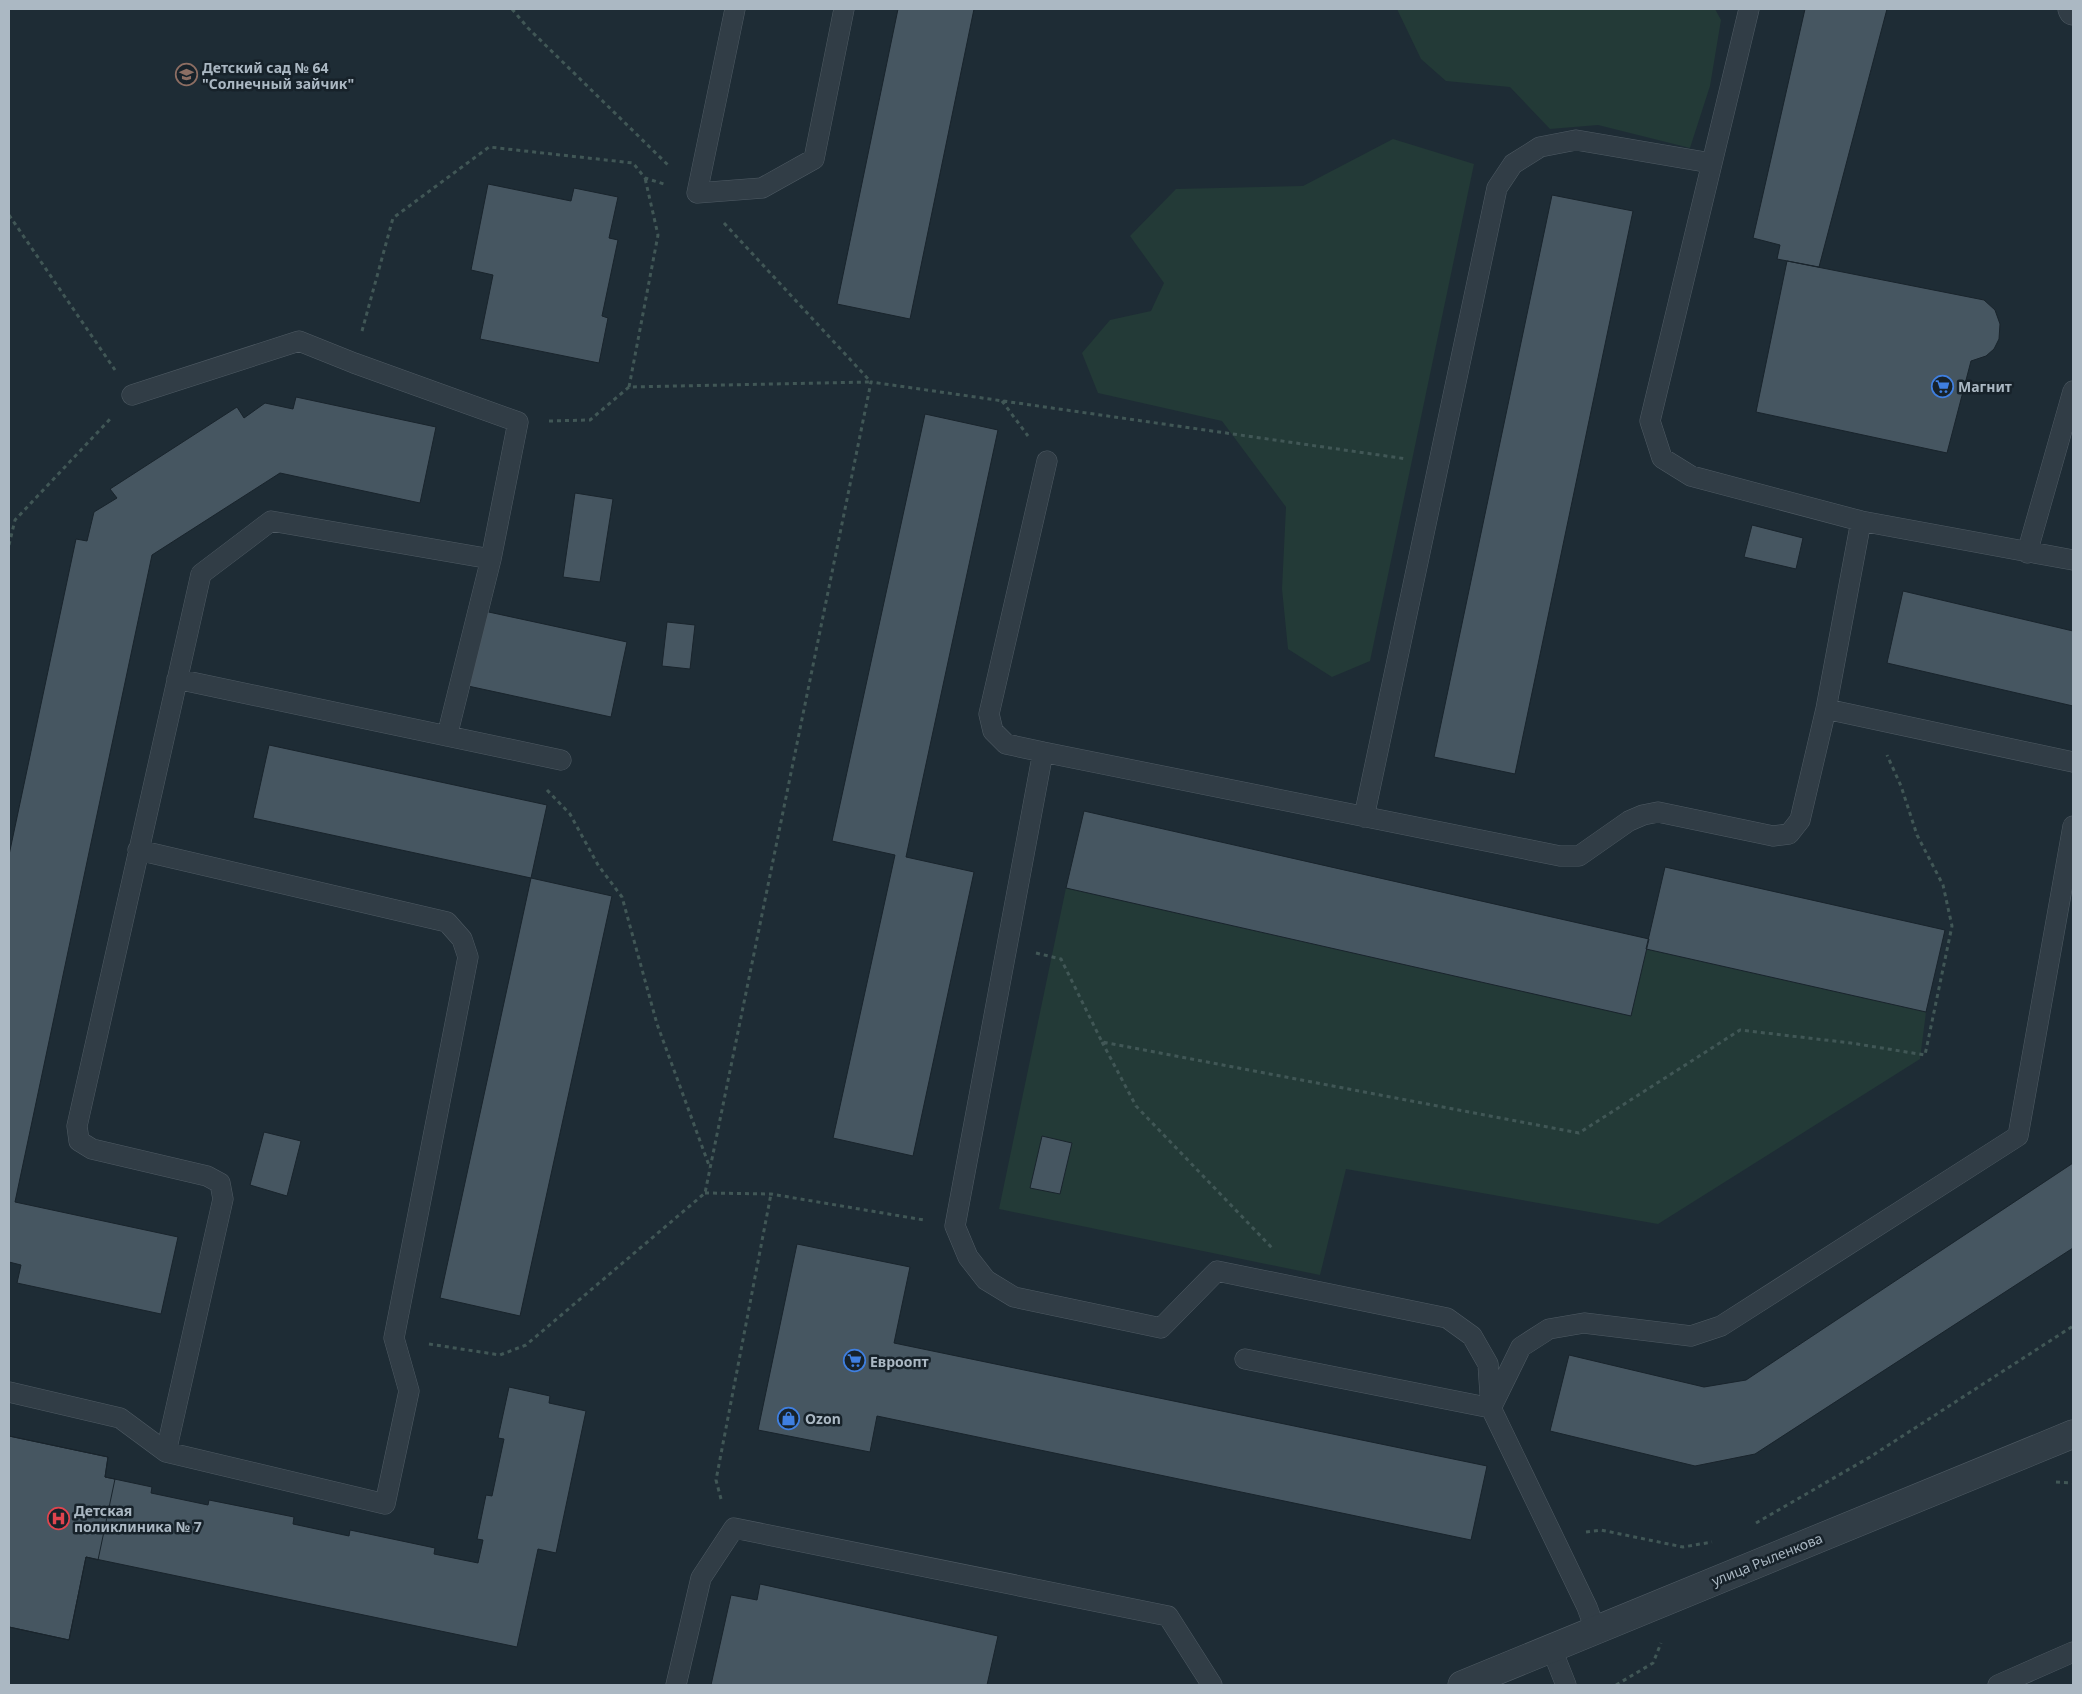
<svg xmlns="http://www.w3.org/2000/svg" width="2082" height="1694" viewBox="0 0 2082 1694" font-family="'Noto Sans',sans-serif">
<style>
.green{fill:#233a37}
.building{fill:#465661;stroke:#19242c}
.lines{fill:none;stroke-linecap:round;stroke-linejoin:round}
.service-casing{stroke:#4f5b64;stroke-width:21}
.tertiary-casing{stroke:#4f5b64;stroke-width:29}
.path{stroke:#415756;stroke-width:3;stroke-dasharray:4 4;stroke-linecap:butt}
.service{stroke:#313d46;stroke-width:20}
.tertiary{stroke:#313d46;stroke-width:28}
.labels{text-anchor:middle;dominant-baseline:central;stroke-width:5;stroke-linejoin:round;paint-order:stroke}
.poi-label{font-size:14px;font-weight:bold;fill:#abb8c3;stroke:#17222a;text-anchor:start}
.street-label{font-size:14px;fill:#abb8c3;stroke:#17222a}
</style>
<rect width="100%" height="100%" fill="#1e2c35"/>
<path class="green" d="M 1397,9 L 1715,9 L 1721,20 L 1710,86 L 1690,148 L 1598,125 L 1550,129 L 1510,87 L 1446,81 L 1421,59 Z
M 1393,139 L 1474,164 L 1370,661 L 1332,677 L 1288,649 L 1282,589 L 1286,507 L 1222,421 L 1098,393 L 1082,353 L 1110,320 L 1151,311 L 1164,283 L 1130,236 L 1176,189 L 1303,186 Z
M 1066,888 L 1631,1016 L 1646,949 L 1926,1012 L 1920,1059 L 1658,1224 L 1346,1169 L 1320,1275 L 999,1209 Z"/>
<path class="building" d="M 898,9 L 974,9 L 910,319 L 837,304 Z
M 1805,9 L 1887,9 L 1819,267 L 1777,259 L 1780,245 L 1753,238 Z
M 488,184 L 571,201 L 574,188 L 618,197 L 609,238 L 618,240 L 602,316 L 608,318 L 599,363 L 480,339 L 493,275 L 471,270 Z
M 1552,195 L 1633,211 L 1515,774 L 1434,757 Z
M 1787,261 L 1984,300 L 1995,310 L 2000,324 L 1999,339 L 1994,349 L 1986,356 L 1971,361 L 1947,453 L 1756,412 Z
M 296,397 L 436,427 L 420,503 L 280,473 L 152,555 L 15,1202 L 178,1237 L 161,1314 L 17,1283 L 21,1265 L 9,1262 L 9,855 L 76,539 L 87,541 L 94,512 L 117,498 L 110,489 L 237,407 L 244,418 L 265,403 L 293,409 Z
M 925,414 L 998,430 L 906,857 L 974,872 L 913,1156 L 833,1138 L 895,855 L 832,841 Z
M 575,493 L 613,499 L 600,582 L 563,577 Z
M 1752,525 L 1803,538 L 1796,569 L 1744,557 Z
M 1903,591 L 2073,631 L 2073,706 L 1887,663 Z
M 484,611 L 627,642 L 611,717 L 468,686 Z
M 667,622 L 695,625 L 690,669 L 662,666 Z
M 269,745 L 547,805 L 531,878 L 253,818 Z
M 1084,811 L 1649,939 L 1631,1016 L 1066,888 Z
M 1665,867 L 1945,930 L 1926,1012 L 1646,949 Z
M 531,878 L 612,896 L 520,1316 L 440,1298 Z
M 264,1132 L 301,1141 L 287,1196 L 250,1185 Z
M 1042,1136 L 1072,1143 L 1060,1194 L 1030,1188 Z
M 2073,1163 L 2073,1248 L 1755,1454 L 1695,1466 L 1550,1431 L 1569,1355 L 1704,1387 L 1746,1380 Z
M 797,1244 L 910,1267 L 894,1343 L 1487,1466 L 1471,1540 L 877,1416 L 870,1452 L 758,1430 Z
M 509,1387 L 550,1396 L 549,1403 L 586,1411 L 556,1553 L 538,1549 L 517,1647 L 86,1557 L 69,1640 L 9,1627 L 9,1436 L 108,1457 L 105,1477 L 152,1487 L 151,1493 L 208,1505 L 209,1500 L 294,1517 L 293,1524 L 349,1536 L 350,1530 L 435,1548 L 434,1554 L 478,1563 L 483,1540 L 477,1539 L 486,1495 L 492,1496 L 504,1439 L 498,1438 Z
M 9,1436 L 108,1457 L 105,1477 L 115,1479 L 98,1560 L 86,1557 L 69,1640 L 9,1627 Z
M 760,1584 L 998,1636 L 987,1685 L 711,1685 L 731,1595 L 757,1600 Z"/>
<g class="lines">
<defs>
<path id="service" d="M 735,9 L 697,193 L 762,188 L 814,159 L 844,9
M 1749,9 L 1650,421 L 1662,458 L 1691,476 L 1861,521 L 2073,560
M 132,395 L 299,341 L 354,363 L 518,422 L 491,559 L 271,521 L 201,574 L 77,1126 L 79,1141 L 92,1149 L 207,1176 L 220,1183 L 223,1199 L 166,1452
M 1047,461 L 989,714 L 993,731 L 1006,744 L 1043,752 L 955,1226 L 968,1257 L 986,1280 L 1014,1297 L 1161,1328 L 1217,1271 L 1447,1318 L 1472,1336 L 1488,1364 L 1491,1408 L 1587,1607 L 1595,1629
M 1861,521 L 1826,709 L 2073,762
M 2027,553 L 2073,391
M 177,679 L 561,760
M 447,736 L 491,559
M 1043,752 L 1560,856 L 1579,856 L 1629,821 L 1643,815 L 1658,812 L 1773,836 L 1789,834 L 1800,820 L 1826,709
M 1364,817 L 1497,188 L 1513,164 L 1540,147 L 1576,140 L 1711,163
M 1245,1359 L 1491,1408 L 1521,1347 L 1549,1329 L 1584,1323 L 1691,1336 L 1721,1326 L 2018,1136 L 2073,826
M 9,1392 L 120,1418 L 166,1452 L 385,1504 L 409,1391 L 394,1338 L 468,957 L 462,939 L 447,922 L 138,850
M 1551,1647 L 1566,1685
M 676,1685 L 701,1578 L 734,1528 L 1168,1616 L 1212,1685
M 1998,1685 L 2073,1652"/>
<path id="tertiary" d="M 2072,9 L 2073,11
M 1462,1685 L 2073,1434"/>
</defs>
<use href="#service" class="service-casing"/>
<use href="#tertiary" class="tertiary-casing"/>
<path class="path" d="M 512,9 L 528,28 L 669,166
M 9,215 L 115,370
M 724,223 L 871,382
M 362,331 L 393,218 L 489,147 L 633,163 L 645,178 L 667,185
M 629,387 L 658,235 L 645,178
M 1002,401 L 1028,436
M 549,421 L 590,420 L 629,387 L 870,382
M 9,545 L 15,520 L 112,417
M 547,790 L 570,814 L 598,865 L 622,897 L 657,1024 L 710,1168
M 1036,953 L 1061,959 L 1102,1042 L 1579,1133 L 1740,1030 L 1851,1043 L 1925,1055 L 1952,926 L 1943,885 L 1917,835 L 1901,786 L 1887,755
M 1102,1042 L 1136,1106 L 1274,1250
M 705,1193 L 771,1194 L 924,1220
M 429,1344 L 500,1355 L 526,1345 L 705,1193 L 871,382 L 1407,459
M 2056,1482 L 2073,1483
M 721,1499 L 716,1480 L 771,1194
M 1756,1523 L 1870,1457 L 2073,1326
M 1586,1532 L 1601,1530 L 1683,1547 L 1712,1542
M 1616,1685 L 1653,1663 L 1661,1643"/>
<use href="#service" class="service"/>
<use href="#tertiary" class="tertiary"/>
</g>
<defs>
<symbol id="school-ring" viewBox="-11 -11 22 22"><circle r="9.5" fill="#17222a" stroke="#8d6e63" stroke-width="1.5"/><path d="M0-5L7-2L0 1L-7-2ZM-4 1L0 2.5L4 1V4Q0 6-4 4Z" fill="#8d6e63"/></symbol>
<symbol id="supermarket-ring" viewBox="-11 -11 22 22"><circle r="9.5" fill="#17222a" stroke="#3f7fe0" stroke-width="1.5"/><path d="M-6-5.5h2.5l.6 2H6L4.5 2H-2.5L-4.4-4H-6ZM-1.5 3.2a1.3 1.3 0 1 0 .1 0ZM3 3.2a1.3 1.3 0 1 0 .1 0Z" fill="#3f7fe0"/></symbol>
<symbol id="shop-ring" viewBox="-11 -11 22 22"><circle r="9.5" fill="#17222a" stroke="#3f7fe0" stroke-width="1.5"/><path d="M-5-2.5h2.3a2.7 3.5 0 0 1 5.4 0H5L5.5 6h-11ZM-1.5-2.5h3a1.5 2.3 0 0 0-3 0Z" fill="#3f7fe0"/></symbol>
<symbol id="hospital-ring" viewBox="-11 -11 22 22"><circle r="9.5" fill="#17222a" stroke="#e0444e" stroke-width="1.5"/><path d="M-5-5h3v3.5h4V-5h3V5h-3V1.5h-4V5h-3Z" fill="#e0444e"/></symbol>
</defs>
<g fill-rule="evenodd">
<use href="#school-ring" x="174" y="62" width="25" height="25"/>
<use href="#supermarket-ring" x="1930" y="374" width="25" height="25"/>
<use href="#supermarket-ring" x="842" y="1348" width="25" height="25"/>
<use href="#shop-ring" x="776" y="1406" width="25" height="25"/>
<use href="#hospital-ring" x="46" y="1506" width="25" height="25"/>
</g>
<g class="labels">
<g class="poi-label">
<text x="202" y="67">Детский сад № 64<tspan x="202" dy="16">"Солнечный зайчик"</tspan></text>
<text x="1958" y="386">Магнит</text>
<text x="870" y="1361">Евроопт</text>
<text x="805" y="1418">Ozon</text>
<text x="74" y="1510">Детская<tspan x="74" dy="16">поликлиника № 7</tspan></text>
</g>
<g class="street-label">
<text transform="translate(1767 1559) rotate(-22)">улица Рыленкова</text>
</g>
</g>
<rect width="2082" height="1694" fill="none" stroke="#abb8c3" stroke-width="20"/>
</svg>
